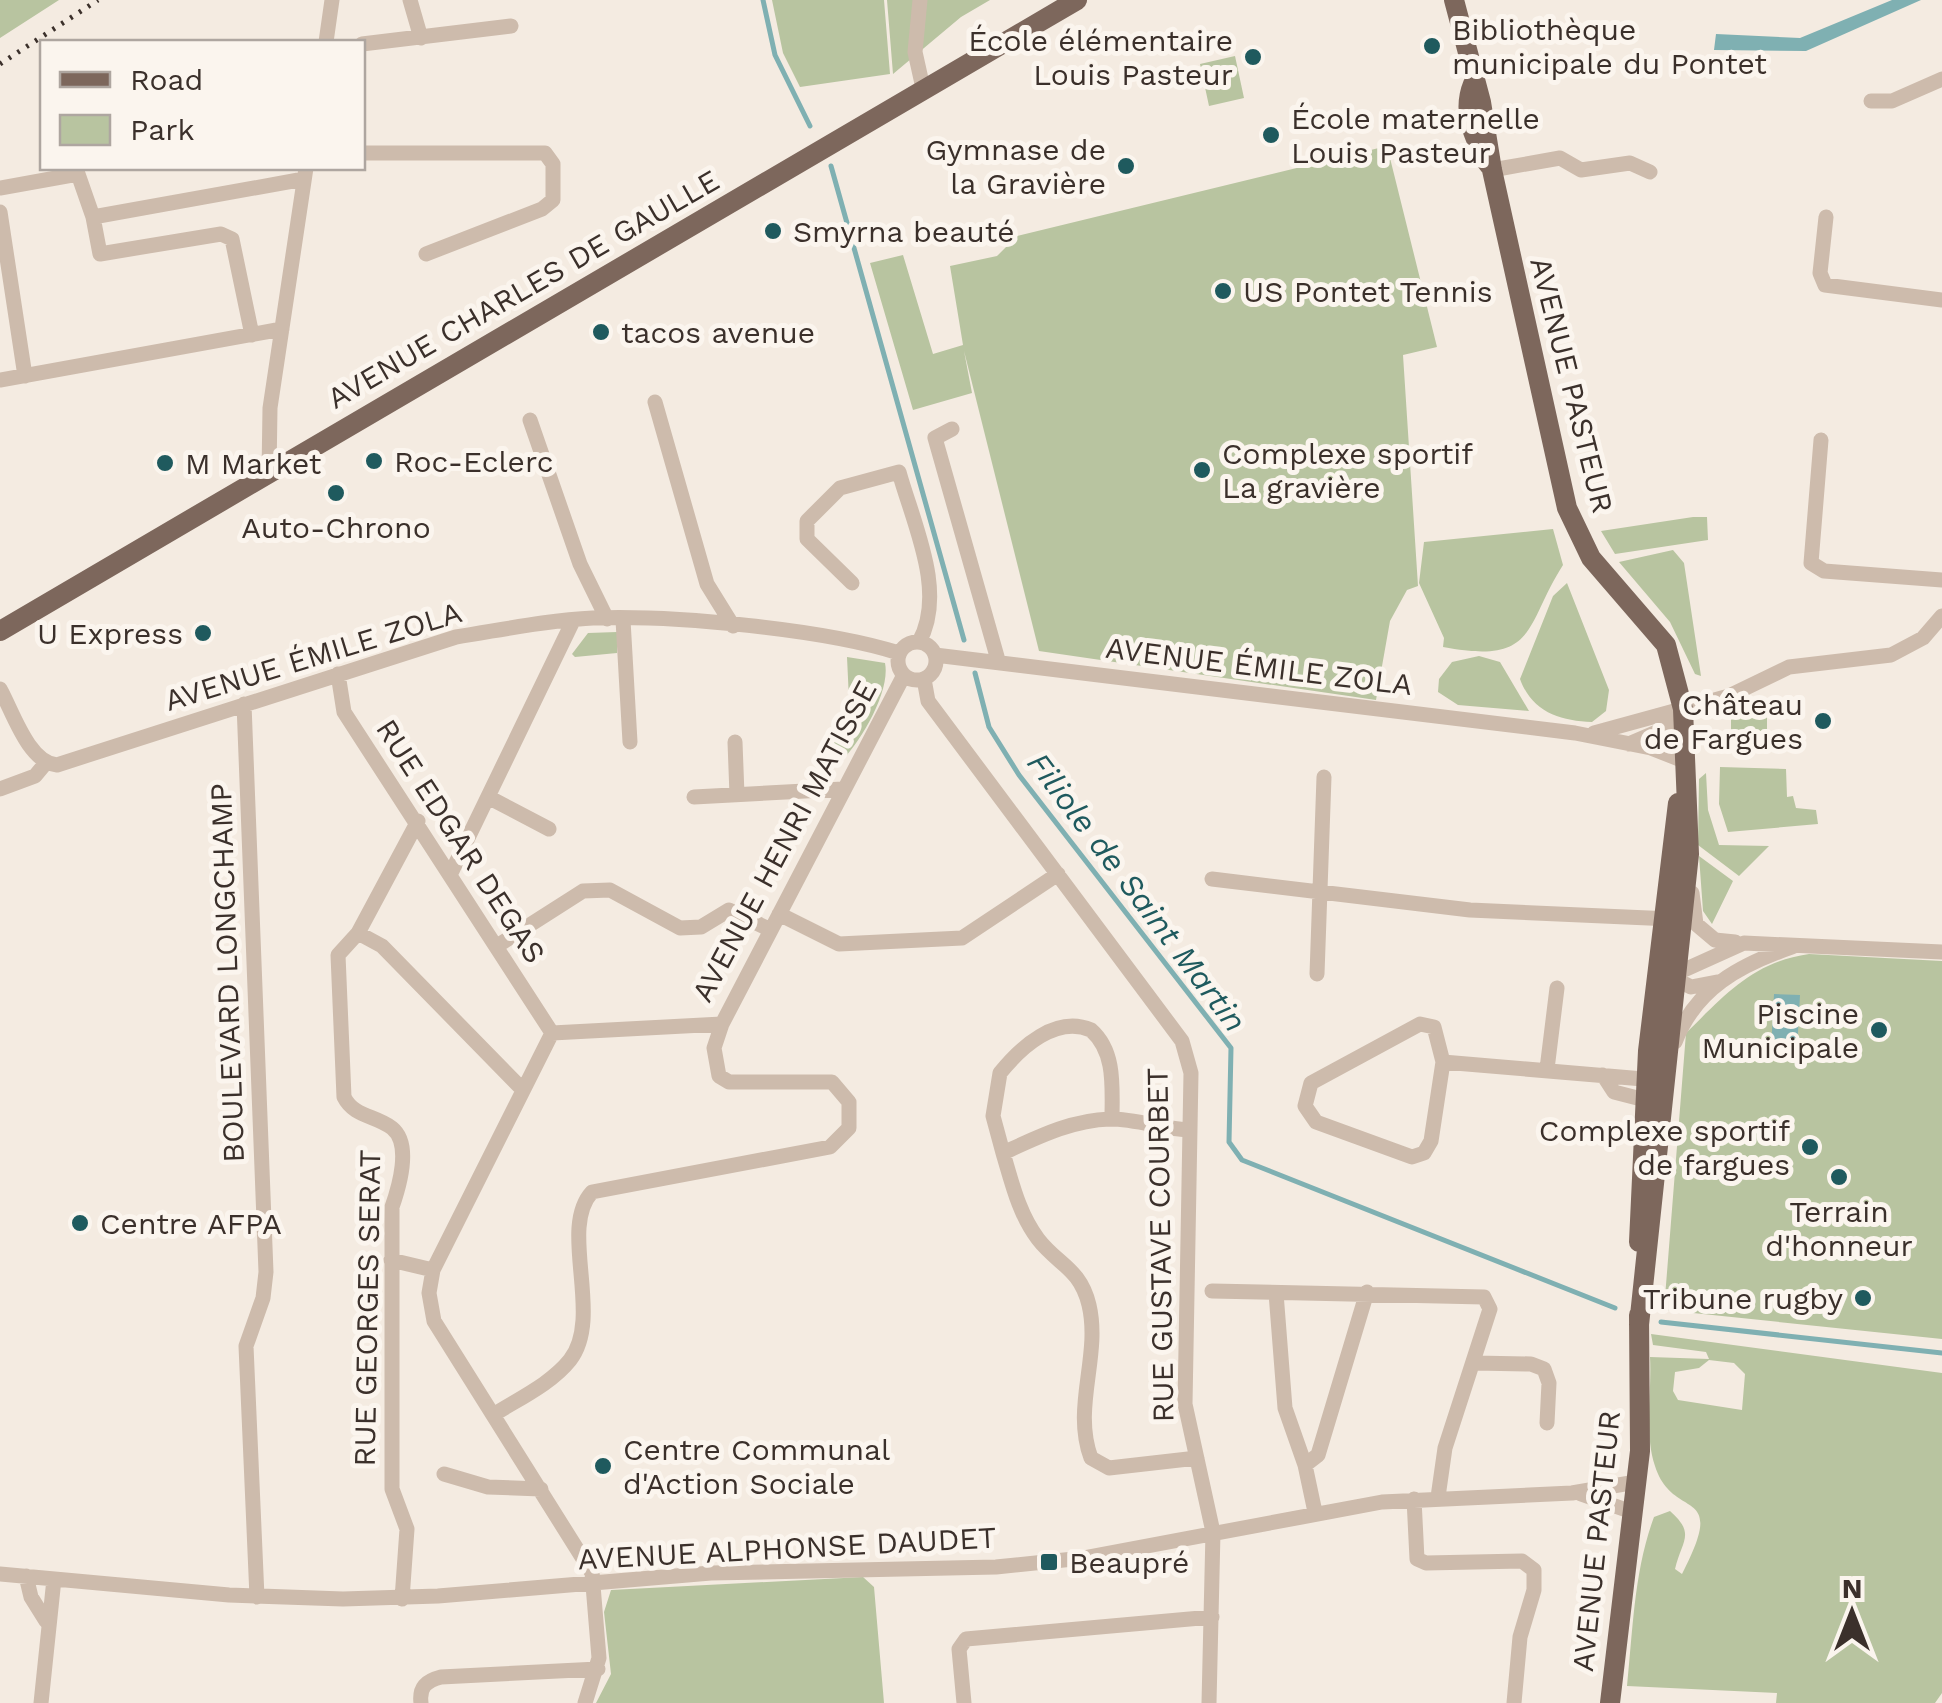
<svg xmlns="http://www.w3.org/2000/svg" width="1942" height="1703" viewBox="0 0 1942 1703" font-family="'Work Sans',sans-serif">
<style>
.green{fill:#b8c4a0;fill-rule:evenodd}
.water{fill:#7fb0b2}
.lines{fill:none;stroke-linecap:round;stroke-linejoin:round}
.stream{stroke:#7fb0b2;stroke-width:5}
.minor{stroke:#cdbbac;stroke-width:15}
.major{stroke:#7d675c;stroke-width:20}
.rail{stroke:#3b302b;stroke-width:5;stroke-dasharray:2.5 8;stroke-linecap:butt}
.poi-dot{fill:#1f5a5e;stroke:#fbf5ee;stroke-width:4}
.labels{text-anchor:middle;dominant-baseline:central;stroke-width:10;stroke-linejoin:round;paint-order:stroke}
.poi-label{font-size:30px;fill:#3b302b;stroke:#fbf5ee;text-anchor:start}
.street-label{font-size:30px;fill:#3b302b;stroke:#fbf5ee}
.water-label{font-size:32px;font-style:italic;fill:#1f5a5e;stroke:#fbf5ee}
</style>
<rect width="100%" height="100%" fill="#f4ebe1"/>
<path class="green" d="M 0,0 L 59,0 L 0,38 Z
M 772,0 L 884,0 L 890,74 L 800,87 L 783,53 Z
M 887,0 L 990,0 L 961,17 L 893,74 Z
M 1235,56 L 1244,98 L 1209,106 L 1200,64 Z
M 1387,146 L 1437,347 L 1403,355 L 1418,586 L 1407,590 L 1390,621 L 1376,700 L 1039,651 L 964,351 L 972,393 L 913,410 L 870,263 L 903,255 L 933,354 L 963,345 L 950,266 L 997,256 L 1010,243 L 1009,238 Z
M 1693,517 L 1707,517 L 1708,540 L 1615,554 L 1601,531 Z
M 1553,529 L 1563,565 C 1524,626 1538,665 1443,647 L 1444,638 L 1419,583 L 1424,542 Z
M 1673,550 L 1684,563 L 1701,676 L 1695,674 L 1670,622 L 1619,562 Z
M 1567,583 L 1609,690 L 1606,711 L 1592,722 C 1560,721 1532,712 1520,679 L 1553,596 Z
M 617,632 L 617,653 L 575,657 L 572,654 L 588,633 Z
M 1479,656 L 1500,662 L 1529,711 L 1458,705 L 1438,692 L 1439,679 L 1452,662 Z
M 847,657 L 885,663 C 891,692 858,748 836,766 L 833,723 L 850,721 Z
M 1767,701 L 1767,747 L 1731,747 L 1731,713 Z
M 1720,767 L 1786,769 L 1787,797 L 1793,796 L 1796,808 L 1816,810 L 1818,824 L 1728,832 L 1719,804 Z
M 1706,773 L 1708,810 L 1719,845 L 1769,846 L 1739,876 L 1698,845 L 1699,779 Z
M 1699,856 L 1733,881 L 1712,924 L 1703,911 Z
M 1809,954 L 1942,961 L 1942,1339 L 1664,1310 L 1686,1033 C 1725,995 1753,962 1809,954 Z
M 1651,1334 L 1942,1373 L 1942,1693 L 1935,1703 L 1776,1703 L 1777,1693 L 1627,1686 C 1633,1629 1634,1571 1654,1517 L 1670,1511 C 1696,1534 1682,1540 1675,1569 L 1682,1574 C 1729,1483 1673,1523 1655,1466 C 1644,1434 1652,1390 1650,1357 L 1709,1359 L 1706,1352 L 1653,1345 ZM 1709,1360 L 1734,1363 L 1745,1374 L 1742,1410 L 1678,1400 L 1673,1391 L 1675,1372 L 1699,1368 Z
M 863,1577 L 874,1587 L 884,1703 L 596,1703 L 611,1674 L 604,1612 L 611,1590 Z"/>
<path class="water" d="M 1892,0 L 1921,0 L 1806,51 L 1714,50 L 1716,34 L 1800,38 Z
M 1774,994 L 1800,995 L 1797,1051 L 1771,1050 Z"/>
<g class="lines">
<path class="stream" d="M 763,0 L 775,55 L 810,126
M 831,166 L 964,640
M 975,673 L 989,727 L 1019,775 L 1231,1048 L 1229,1142 L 1242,1160 L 1615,1308
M 1661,1322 L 1942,1353"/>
<path class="minor" d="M 410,0 L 421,38
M 920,0 L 915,52 L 923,88
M 326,42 L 332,0
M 362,44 L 511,26
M 1871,101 L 1892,101 L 1942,79
M 362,153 L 545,153 L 553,164 L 553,200 L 542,209 L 426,254
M 1492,170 L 1560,158 L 1581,170 L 1630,163 L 1650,172
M 0,188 L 78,174 L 93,217 L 304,179
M 0,212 L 25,376
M 93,217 L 100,254 L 221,234 L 232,239 L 252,335
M 1826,217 L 1820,273 L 1825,285 L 1942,300
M 0,380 L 282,329
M 655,402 L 707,584 L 733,626
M 530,420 L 580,564 L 607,619
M 952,429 L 935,438 L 998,660
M 1821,440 L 1811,563 L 1824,571 L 1942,580
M 269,473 L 270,408 L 306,168
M 852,583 L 807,539 L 807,521 L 840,488 L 899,472 C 913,523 947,592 919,642
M 623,620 L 630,742
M898 661a19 19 0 1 1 38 0a19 19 0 1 1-38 0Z
M 935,655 L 1575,733 L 1651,748 L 1684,761
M 338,674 L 344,712 L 552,1033
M 924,679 L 928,701 L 1182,1041 L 1191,1073 L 1185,1404 L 1213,1532 L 1209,1703
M 0,689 C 13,712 28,762 57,765 L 456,637 C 501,630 548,620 593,618 C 674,615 823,629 899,653
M 244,704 L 266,1272 L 263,1298 L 246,1346 L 257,1597
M 1594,733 L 1729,696 L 1789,667 L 1891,655 L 1923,638 L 1942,616
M 735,742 L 737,795
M 1629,744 L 1664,729 L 1683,709
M 0,789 L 35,776 L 45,764
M 488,797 L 549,829
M 694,797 L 843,789
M 451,873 L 573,621
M 1212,879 L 1470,910 L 1671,919
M 1692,893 L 1696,924 L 1715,940 L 1735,942
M 779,914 L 839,944 L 962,938 L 1058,874
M 358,933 L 382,946 L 523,1090
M 497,946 L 583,891 L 610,890 L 680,928 L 701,927 L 729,910 L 771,930
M 1317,974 L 1324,777
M 1673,975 L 1744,943 L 1942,952
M 1669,976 L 1691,987 L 1717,982
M 1675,1042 C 1696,988 1740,965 1792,947
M 1443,1062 L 1431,1141 L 1424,1153 L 1412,1157 L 1316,1122 L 1305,1106 L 1311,1083 L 1420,1024 L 1434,1027 L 1443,1062 L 1655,1080
M 1547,1069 L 1557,988
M 1603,1075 L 1614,1092 L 1653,1102
M 1190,1130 C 1164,1129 1137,1119 1110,1119 C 1072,1120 1038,1137 1003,1153 C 1012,1183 1019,1214 1038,1239 C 1058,1265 1080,1268 1089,1305 C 1101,1356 1072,1407 1091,1458 L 1109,1468 L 1197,1458
M 1003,1153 L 993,1116 L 1000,1073 C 1021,1047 1056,1015 1091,1030 C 1116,1052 1112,1088 1112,1119
M 391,1260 L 433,1270
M 1212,1291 L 1484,1297 L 1490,1309 L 1445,1448 L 1438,1497
M 1276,1293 L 1285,1408 L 1305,1465 L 1315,1512
M 1475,1363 L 1531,1364 L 1544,1369 L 1549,1383 L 1547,1423
M 493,1415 C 518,1399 551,1384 570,1360 C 604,1316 558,1229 592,1192 L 830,1147 L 849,1128 L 849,1102 L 832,1082 L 729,1082 L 719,1076 L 714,1048 L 722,1024
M 1305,1465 L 1318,1455 L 1367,1292
M 444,1474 L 488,1487 L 541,1489
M 1581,1494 L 1632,1512
M 1414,1499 L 1417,1559 L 1426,1563 L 1522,1561 L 1534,1570 L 1534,1590 L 1520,1637 L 1514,1703
M 0,1574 L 229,1595 L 343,1599 L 438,1596 L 711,1573 L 996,1567 L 1083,1558 L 1382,1502 L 1572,1493 L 1636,1482
M 26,1576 L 31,1597 L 46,1621
M 402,1599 L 407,1529 L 392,1489 L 392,1207 C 399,1187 412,1144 392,1128 C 375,1115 354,1117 344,1097 L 338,955 L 358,933 L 418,821
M 41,1703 L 54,1579
M 421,1703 C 419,1687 426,1681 441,1677 L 598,1669
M 585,1703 L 599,1658 L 592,1573 L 434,1321 L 429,1293 L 433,1270 L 552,1033 L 722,1024 L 904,675
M 964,1703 L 959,1649 L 966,1639 L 1212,1617"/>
<path class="major" d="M 1454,0 L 1481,102 L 1492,170 L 1567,508 L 1591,558 L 1666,645 L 1683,709 L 1689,854 L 1639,1325
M 1473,84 C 1461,113 1475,139 1488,164
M 0,631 L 1077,0
M 1639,1242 L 1648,1051 L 1678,803
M 1610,1703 L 1640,1451 L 1639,1315"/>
<path class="rail" d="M 0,64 L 98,0"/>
</g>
<g class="poi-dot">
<circle cx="1432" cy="46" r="10"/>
<circle cx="1253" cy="57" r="10"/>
<circle cx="1271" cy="135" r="10"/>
<circle cx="1126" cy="166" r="10"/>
<circle cx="773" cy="231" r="10"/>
<circle cx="1223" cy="291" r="10"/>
<circle cx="601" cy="332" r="10"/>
<circle cx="374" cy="461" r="10"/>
<circle cx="165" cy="463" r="10"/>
<circle cx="1202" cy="470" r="10"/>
<circle cx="336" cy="493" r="10"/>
<circle cx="203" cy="633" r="10"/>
<circle cx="1823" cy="721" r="10"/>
<circle cx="1879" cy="1030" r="10"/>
<circle cx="1810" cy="1147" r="10"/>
<circle cx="1839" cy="1177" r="10"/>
<circle cx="80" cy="1223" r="10"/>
<circle cx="1863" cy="1298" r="10"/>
<circle cx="603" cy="1466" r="10"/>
<rect x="1039" y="1552" width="20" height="20" rx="5"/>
</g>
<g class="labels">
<g class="poi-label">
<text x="1452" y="29">Bibliothèque<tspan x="1452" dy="34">municipale du Pontet</tspan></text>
<text x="1233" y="40" text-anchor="end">École élémentaire<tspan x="1233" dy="34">Louis Pasteur</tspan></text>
<text x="1291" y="118">École maternelle<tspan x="1291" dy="34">Louis Pasteur</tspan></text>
<text x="1106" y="149" text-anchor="end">Gymnase de<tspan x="1106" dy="34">la Gravière</tspan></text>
<text x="793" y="231">Smyrna beauté</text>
<text x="1243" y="291">US Pontet Tennis</text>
<text x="621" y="332">tacos avenue</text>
<text x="1222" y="453">Complexe sportif<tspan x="1222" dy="34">La gravière</tspan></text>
<text x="394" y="461">Roc-Eclerc</text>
<text x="185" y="463">M Market</text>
<text x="336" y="527" text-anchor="middle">Auto-Chrono</text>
<text x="183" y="633" text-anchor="end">U Express</text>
<text x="1803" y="704" text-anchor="end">Château<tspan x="1803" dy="34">de Fargues</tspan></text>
<text x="1859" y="1013" text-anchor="end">Piscine<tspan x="1859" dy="34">Municipale</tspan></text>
<text x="1790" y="1130" text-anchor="end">Complexe sportif<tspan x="1790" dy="34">de fargues</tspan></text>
<text x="1839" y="1211" text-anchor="middle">Terrain<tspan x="1839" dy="34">d'honneur</tspan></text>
<text x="100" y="1223">Centre AFPA</text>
<text x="1843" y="1298" text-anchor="end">Tribune rugby</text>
<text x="623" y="1449">Centre Communal<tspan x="623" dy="34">d'Action Sociale</tspan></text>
<text x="1069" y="1562">Beaupré</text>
</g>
<g class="street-label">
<text transform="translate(523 289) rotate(-30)">AVENUE CHARLES DE GAULLE</text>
<text transform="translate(1572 385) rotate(76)">AVENUE PASTEUR</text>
<text transform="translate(313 656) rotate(-17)">AVENUE ÉMILE ZOLA</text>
<text transform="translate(1259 666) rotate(7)">AVENUE ÉMILE ZOLA</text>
<text transform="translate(461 841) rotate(57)">RUE EDGAR DEGAS</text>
<text transform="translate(784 841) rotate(-62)">AVENUE HENRI MATISSE</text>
<text transform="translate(227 973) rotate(-92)">BOULEVARD LONGCHAMP</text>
<text transform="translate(1160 1245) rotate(-91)">RUE GUSTAVE COURBET</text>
<text transform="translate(367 1308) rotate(-89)">RUE GEORGES SERAT</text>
<text transform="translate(1596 1541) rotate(-84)">AVENUE PASTEUR</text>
<text transform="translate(787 1548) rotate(-3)">AVENUE ALPHONSE DAUDET</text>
</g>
<g class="water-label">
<text transform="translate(1137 892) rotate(53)">Filiole de Saint Martin</text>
</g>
</g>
<rect x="40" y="40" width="325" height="130" fill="#fbf5ee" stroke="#aea6a0" stroke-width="2.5"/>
<rect x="60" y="72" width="50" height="15" fill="#7d675c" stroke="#aea6a0" stroke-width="2.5"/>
<text x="130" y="90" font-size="30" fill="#3b302b">Road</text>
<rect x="60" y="115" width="50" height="30" fill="#b8c4a0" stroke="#aea6a0" stroke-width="2.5"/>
<text x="130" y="140" font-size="30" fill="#3b302b">Park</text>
<g transform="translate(1852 1613)" stroke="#fbf5ee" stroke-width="8" paint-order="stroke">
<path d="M0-8L18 38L0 25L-18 38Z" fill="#3b302b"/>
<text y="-15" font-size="28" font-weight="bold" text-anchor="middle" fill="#3b302b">N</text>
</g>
</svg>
